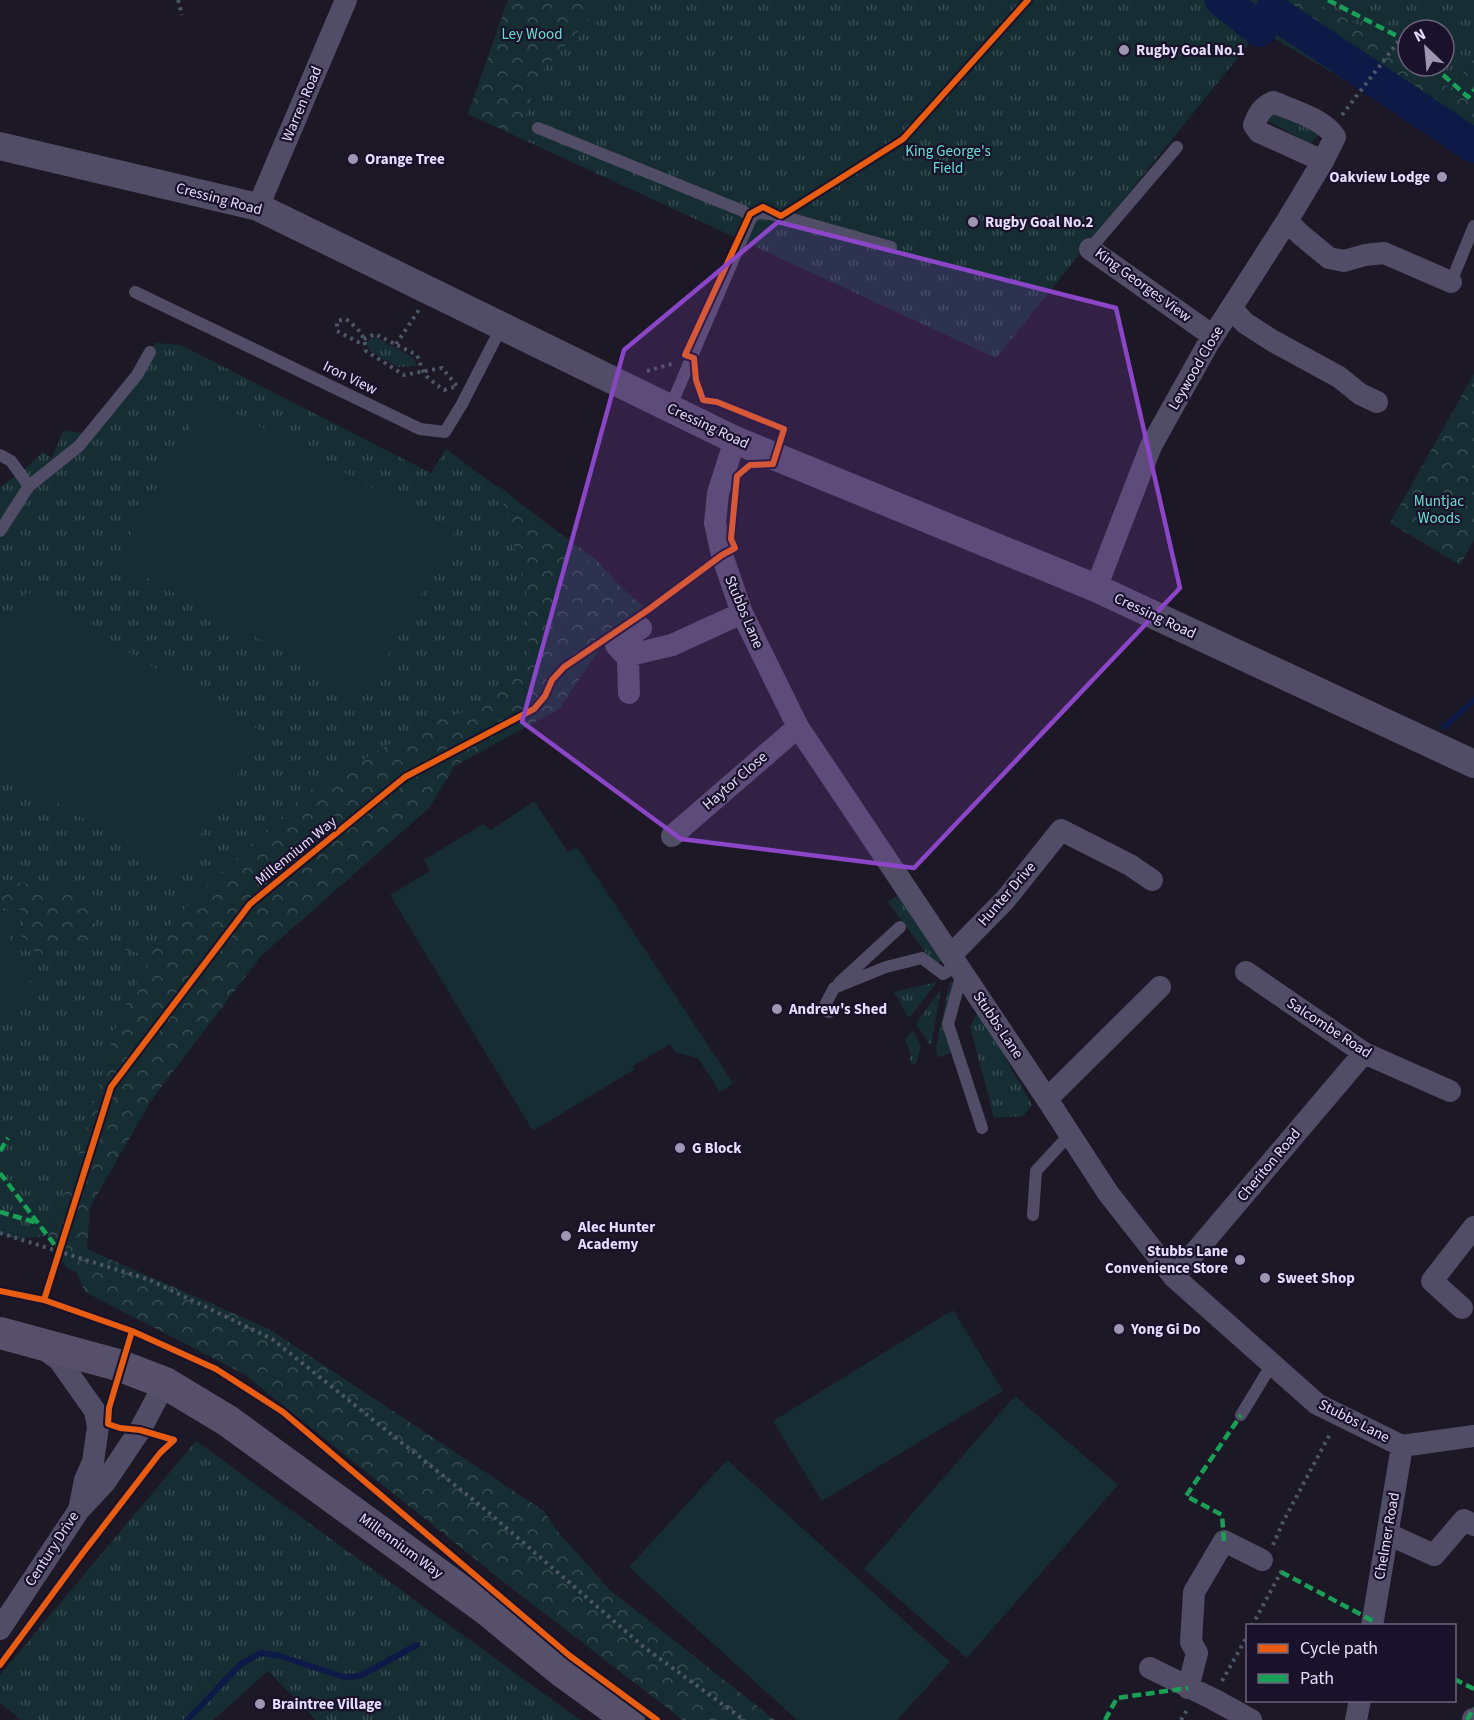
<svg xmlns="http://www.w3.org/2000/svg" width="1474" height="1720" viewBox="0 0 1474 1720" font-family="'Source Sans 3',sans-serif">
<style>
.grass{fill:url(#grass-tufts)}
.forest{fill:url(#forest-crowns)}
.pitch{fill:#162e33}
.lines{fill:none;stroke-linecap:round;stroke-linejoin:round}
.stream{stroke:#0d1a47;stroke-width:6}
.river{stroke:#0d1a47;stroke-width:34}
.path{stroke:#4c5666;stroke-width:4;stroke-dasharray:3 4.5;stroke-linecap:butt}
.service{stroke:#524d66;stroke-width:12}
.minor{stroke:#524d66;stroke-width:22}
.tertiary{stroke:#524d66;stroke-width:28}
.secondary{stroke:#56506b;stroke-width:32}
.quiet{stroke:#1a9f57;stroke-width:4.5;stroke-dasharray:9 4.5;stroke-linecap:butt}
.cycleway-casing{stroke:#1a122b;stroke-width:10}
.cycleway{stroke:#e95d12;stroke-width:6}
.marked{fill:#8b46c8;fill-opacity:0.2;stroke:#8b46c8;stroke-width:4.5;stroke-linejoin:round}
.poi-dot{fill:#9f97b2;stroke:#1a122b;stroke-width:2}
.labels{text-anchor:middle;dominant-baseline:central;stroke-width:4.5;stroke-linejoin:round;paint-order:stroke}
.park-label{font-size:15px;fill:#68dfd2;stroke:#1a122b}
.poi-label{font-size:15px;font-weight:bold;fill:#e5dcfe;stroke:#1a122b;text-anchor:start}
.street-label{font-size:15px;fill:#e5dcfe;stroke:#1a122b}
</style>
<defs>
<pattern id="grass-tufts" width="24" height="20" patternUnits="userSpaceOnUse" patternTransform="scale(1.5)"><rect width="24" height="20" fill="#162e33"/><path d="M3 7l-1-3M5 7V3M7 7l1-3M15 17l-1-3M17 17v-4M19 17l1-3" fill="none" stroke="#384c52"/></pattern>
<pattern id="forest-crowns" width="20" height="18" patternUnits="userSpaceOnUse" patternTransform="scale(1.5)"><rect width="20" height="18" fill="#162e33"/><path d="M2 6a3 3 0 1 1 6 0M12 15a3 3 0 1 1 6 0" fill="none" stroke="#384c52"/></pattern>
</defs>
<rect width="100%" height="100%" fill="#1c1825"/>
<path class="grass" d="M 508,0 L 1217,0 L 1260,30 L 996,358 L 468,114 Z
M 1311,0 L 1474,0 L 1474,59 L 1450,89 L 1421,66 L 1444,66 L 1444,30 L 1408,30 L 1408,56 L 1388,41 Z
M 1271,109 L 1322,131 L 1310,144 L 1263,118 Z
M 375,337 L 414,358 L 417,366 L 398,367 L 370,351 L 367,342 Z
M 156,343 L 181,345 L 431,473 L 446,449 L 595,559 L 640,607 L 271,848 L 77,1161 L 48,1236 L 18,1239 L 0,1234 L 0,487 L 25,469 L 43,452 L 52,458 L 63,431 L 93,434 Z
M 902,891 L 945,959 L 935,965 L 888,902 Z
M 950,981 L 955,983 L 946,1024 L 955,1052 L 937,1057 L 936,1047 Z
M 937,982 L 909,1018 L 894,992 Z
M 941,989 L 931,1046 L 916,1024 Z
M 979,1011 L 1032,1105 L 1023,1116 L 994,1118 L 970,1026 Z
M 912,1030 L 921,1045 L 916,1063 L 912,1065 L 910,1059 L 911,1054 L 905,1040 Z
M 196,1441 L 580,1720 L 316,1720 L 268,1671 L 213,1720 L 21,1720 L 0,1703 L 0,1675 Z"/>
<path class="forest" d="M 508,0 L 607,0 L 539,74 L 519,137 L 468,114 Z
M 1222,0 L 1311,0 L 1389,41 L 1408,56 L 1408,66 L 1421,66 L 1450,89 L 1474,59 L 1474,156 L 1260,30 Z
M 1474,374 L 1474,540 L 1460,565 L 1390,523 Z
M 499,486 L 648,610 L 607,638 L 559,709 L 455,766 L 429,808 L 262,955 L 152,1099 L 90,1207 L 87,1249 L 269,1329 L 544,1511 L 558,1532 L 610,1590 L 775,1720 L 683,1720 L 505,1583 L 244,1374 L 85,1292 L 77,1273 L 67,1268 L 48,1236 L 77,1161 L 117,1022 L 151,956 L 81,939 L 43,956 L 21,943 L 25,910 L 9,910 L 0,907 L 0,879 L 64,890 L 81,897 L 96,914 L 92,938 L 130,945 L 144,953 L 199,893 L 309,791 L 395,741 L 438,720 L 470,710 L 529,657 L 528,600 Z"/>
<path class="pitch" d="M 206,397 L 455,533 L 365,697 L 116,561 Z
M 27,592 L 263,732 L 177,874 L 0,769 L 0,638 Z
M 534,801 L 568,852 L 577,847 L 733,1083 L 720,1092 L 698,1058 L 675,1052 L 670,1044 L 633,1066 L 635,1069 L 533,1131 L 390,895 L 430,871 L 424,860 L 483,824 L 491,830 Z
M 0,919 L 36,996 L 0,1013 Z
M 953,1310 L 1003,1391 L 822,1501 L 773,1421 Z
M 1015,1396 L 1118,1485 L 967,1658 L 864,1569 Z
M 727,1460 L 950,1662 L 897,1720 L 797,1720 L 629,1567 Z"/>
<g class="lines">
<path class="stream" d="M 1444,727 L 1474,700
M 187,1720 L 241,1664 L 261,1653 L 280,1656 L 344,1677 L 360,1676 L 417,1645"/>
<path class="river" d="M 1222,0 L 1260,30 L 1272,11 L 1474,146"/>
<path class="path" d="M 178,0 L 182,15
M 1342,115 L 1401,38
M 851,172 L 853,175
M 839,179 L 840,183
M 396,344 L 419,310
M 647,371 L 675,363
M 454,387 L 444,390 C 425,376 425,378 417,355 L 375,334 L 358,342 L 337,331 L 337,321 L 346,319 C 360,331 364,333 366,351 L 404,375 L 442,368 L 457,386
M 0,1233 L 150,1280 L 272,1339 L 481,1506 L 645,1648 L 744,1720
M 1273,1545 L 1283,1522 L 1331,1432
M 1252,1626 L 1281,1572 L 1278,1571
M 1222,1681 L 1248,1635
M 1181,1720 L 1188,1708"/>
<path class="service" d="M 538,128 L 743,211 L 751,218
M 1090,249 L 1177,147
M 1451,282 L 1474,226
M 135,292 L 420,429 L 445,432 L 462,404 L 502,326
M 670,408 L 751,218 L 758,212 L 781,216 L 891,247
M 0,455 L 11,461 L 29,486 L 0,531
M 29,486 L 79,446 L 137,375 L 150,352
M 962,973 L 948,1024 L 982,1128
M 839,983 L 900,927
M 829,1012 L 823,1009 L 834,988 L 886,967 L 922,958 L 943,974 L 958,965
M 1033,1215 L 1036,1171 L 1070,1134
M 1241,1415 L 1272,1364"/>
<path class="minor" d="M 258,207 L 346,0
M 1287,221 L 1300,234 L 1329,258 L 1344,261 L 1365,255 L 1384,253 L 1451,282
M 1090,249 L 1213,336
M 1231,308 L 1245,323 L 1273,341 L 1339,377 L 1360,394 L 1377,402
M 735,440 L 718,493 L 715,523 L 722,555 L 742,613 L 798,727 L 1047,1099 L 1108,1193 L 1174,1277 L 1317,1404 L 1402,1446 L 1474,1436
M 1096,588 L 1151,446 L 1208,344 L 1287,221 L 1323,161 L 1335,137 C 1324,119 1292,110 1273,102 C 1262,107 1258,114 1254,125 L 1259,132 L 1323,161
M 641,628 L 616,645 L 626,656 L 672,645 L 742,613
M 626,656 L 628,660 L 629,693
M 672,836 L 798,727
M 951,955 L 1005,900 L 1061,830 L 1130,865 L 1152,880
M 1246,972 L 1364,1053 L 1450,1091
M 1047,1099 L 1160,987
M 1174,1277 L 1364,1053
M 1462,1308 L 1432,1281 L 1474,1227
M 80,1509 L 105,1482 L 140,1430 L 165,1383
M 1388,1534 L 1434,1555 L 1464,1520 L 1474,1525
M 1372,1626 L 1402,1446
M 0,1629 L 79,1510 L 85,1480 L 93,1462 L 98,1427 L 95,1411 L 59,1360 L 40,1346
M 1150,1668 L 1213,1699 L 1251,1720
M 1188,1688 L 1197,1653 L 1191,1642 L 1194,1592 L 1224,1541 L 1262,1560
M 1473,1719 L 1474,1720
M 1356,1720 L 1360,1700"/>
<path class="tertiary" d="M 0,146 L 258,207 L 735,440 L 1096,588 L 1474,764"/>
<path class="secondary" d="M 0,1333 L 118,1365 L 165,1383 L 228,1421 L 486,1609 L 559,1669 L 629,1720"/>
<path class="quiet" d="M 1328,0 L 1401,38 L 1408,44
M 1433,66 L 1468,97 L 1474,90
M 0,1151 L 8,1138
M 0,1173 L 60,1252
M 0,1212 L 38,1223
M 1224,1541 L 1222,1515 L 1186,1496 L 1241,1415
M 1281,1572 L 1373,1621
M 1454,1679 L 1474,1689
M 1105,1720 L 1117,1698 L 1188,1688
M 1467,1720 L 1474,1708"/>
<defs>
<path id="cycleway" d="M 0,1291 L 44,1300 L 132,1331 L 216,1369 L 283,1412 L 570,1656 L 657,1720
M 44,1300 L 111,1087 L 250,904 L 405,777 L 534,709 L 545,696 L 552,680 L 564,667 L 648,610 L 722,555 L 735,548 L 731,539 L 737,476 L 750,465 L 773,464 L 784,429 L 717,402 L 703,400 L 696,380 L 694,358 L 685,355 L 750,214 L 763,207 L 781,216 L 903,139 L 1028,0
M 132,1331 L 109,1408 L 108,1424 L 120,1428 L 140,1430 L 174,1440
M 0,1665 L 82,1554 L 160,1453 L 174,1440"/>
</defs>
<use href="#cycleway" class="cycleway-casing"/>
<use href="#cycleway" class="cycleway"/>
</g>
<path class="marked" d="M 778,222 L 1116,308 L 1180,588 L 914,868 L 681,839 L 522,722 L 624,350 Z"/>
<g class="poi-dot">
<circle cx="1124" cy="50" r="6"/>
<circle cx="353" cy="159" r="6"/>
<circle cx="1442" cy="177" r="6"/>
<circle cx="973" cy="222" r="6"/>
<circle cx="777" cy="1009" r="6"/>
<circle cx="680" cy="1148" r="6"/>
<circle cx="566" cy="1236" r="6"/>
<circle cx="1240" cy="1260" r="6"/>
<circle cx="1265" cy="1278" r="6"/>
<circle cx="1119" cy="1329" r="6"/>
<circle cx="260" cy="1704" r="6"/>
</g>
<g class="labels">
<g class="park-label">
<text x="532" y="34">Ley Wood</text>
<text x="948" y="151">King George's<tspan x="948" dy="17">Field</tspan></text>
<text x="1439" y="501">Muntjac<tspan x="1439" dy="17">Woods</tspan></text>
</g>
<g class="poi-label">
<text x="1136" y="50">Rugby Goal No.1</text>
<text x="365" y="159">Orange Tree</text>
<text x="1430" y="177" text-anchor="end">Oakview Lodge</text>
<text x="985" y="222">Rugby Goal No.2</text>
<text x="789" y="1009">Andrew's Shed</text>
<text x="692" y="1148">G Block</text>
<text x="578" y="1227">Alec Hunter<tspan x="578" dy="17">Academy</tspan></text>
<text x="1228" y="1251" text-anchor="end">Stubbs Lane<tspan x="1228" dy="17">Convenience Store</tspan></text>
<text x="1277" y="1278">Sweet Shop</text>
<text x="1131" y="1329">Yong Gi Do</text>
<text x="272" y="1704">Braintree Village</text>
</g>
<g class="street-label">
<text transform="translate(302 104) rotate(-67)">Warren Road</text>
<text transform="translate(219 199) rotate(15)">Cressing Road</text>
<text transform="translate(1143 285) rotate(36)">King Georges View</text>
<text transform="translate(1196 368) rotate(-60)">Leywood Close</text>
<text transform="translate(350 378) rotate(26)">Iron View</text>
<text transform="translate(708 426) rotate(25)">Cressing Road</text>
<text transform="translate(744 612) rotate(67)">Stubbs Lane</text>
<text transform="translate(1155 616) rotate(25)">Cressing Road</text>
<text transform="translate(735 781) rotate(-41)">Haytor Close</text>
<text transform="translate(296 851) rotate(-39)">Millennium Way</text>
<text transform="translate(1007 894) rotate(-49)">Hunter Drive</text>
<text transform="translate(998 1025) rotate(56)">Stubbs Lane</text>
<text transform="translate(1329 1028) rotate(33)">Salcombe Road</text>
<text transform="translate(1269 1165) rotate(-50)">Cheriton Road</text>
<text transform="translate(1354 1421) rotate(27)">Stubbs Lane</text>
<text transform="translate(1387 1536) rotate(-80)">Chelmer Road</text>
<text transform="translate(401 1546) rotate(36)">Millennium Way</text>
<text transform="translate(52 1549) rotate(-57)">Century Drive</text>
</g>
</g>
<rect x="1246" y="1624" width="210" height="78" fill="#1a122b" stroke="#6b637f" stroke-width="1.5"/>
<rect x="1258" y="1644" width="30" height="9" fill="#e95d12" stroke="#6b637f" stroke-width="1.5"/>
<text x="1300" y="1654" font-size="18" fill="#e5dcfe">Cycle path</text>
<rect x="1258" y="1674" width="30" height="9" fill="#1a9f57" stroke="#6b637f" stroke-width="1.5"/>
<text x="1300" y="1684" font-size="18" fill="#e5dcfe">Path</text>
<g transform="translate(1426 48) rotate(334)"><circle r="28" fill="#1a122b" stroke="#6b637f" stroke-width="1.5"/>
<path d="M0-4.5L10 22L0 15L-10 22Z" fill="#9f97b2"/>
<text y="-9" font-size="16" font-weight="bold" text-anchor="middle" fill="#e5dcfe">N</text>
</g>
</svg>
